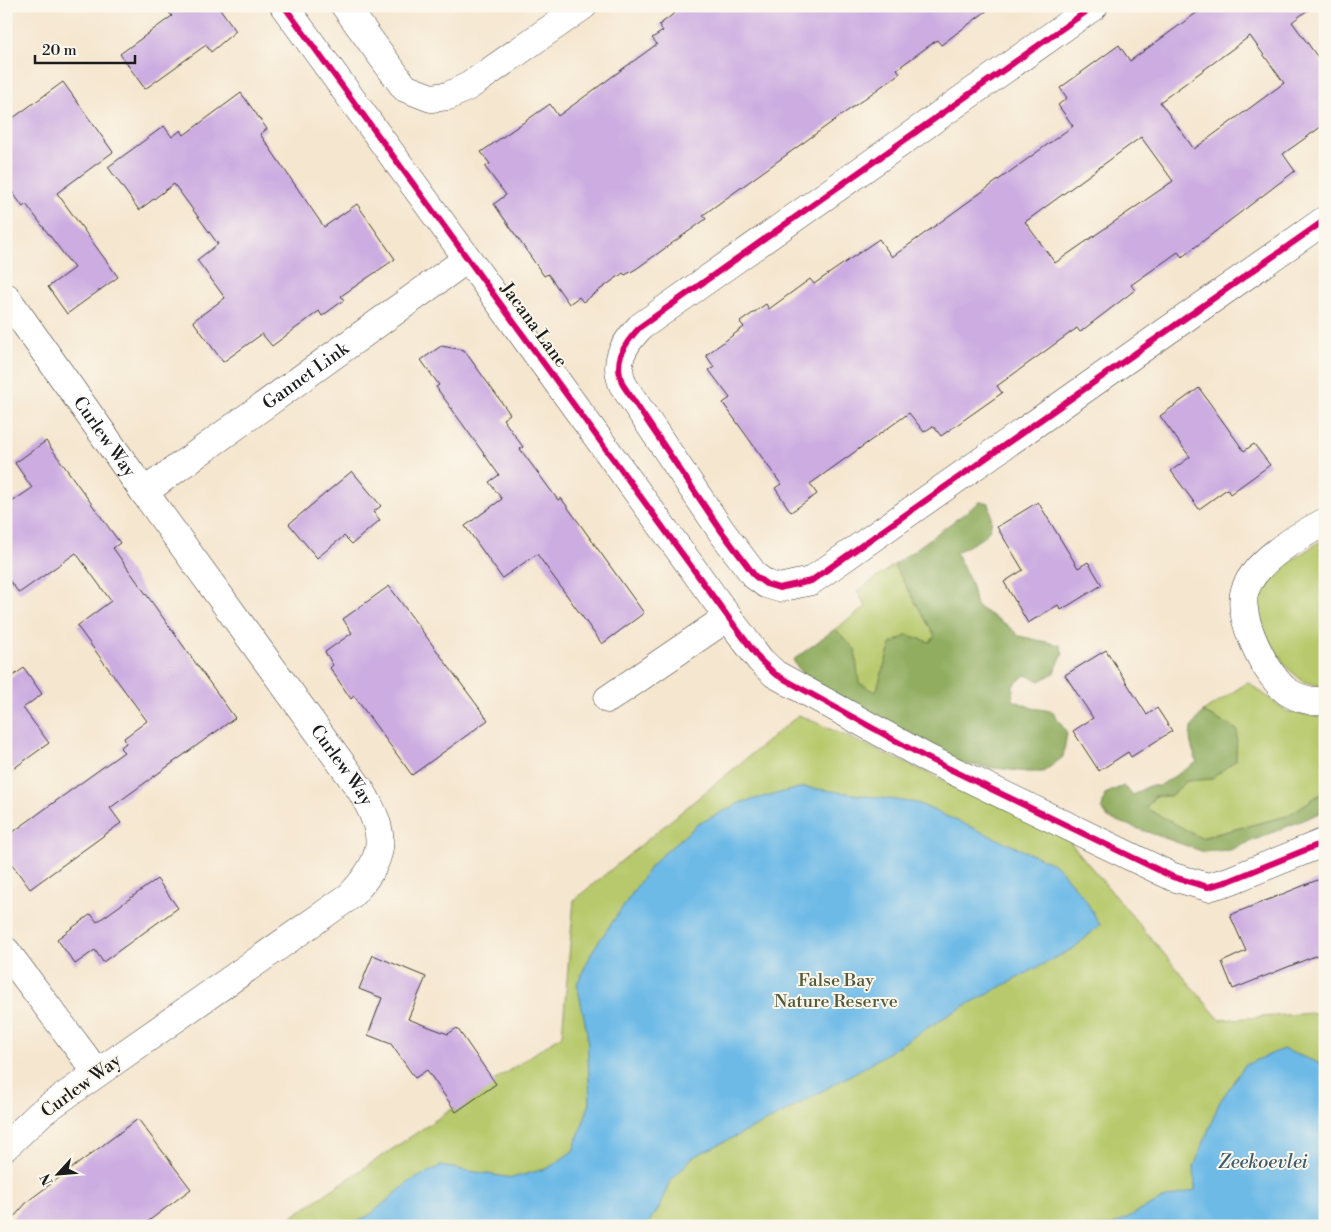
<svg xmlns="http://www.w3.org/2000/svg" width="1331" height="1232" viewBox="0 0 1331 1232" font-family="'Libre Bodoni',serif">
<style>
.green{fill:#b7c96c;stroke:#6a7244}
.forest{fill:#91ad60;stroke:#56643e}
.water{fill:#6dbae7;stroke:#446b82}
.building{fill:#ccace1;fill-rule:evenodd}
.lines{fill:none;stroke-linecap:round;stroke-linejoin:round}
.minor-casing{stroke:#3d3a37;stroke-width:29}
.minor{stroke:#fff;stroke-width:28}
.cycleway-casing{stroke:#fbf7ec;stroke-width:9}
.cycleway{stroke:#d6006c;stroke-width:6}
.labels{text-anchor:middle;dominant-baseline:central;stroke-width:4;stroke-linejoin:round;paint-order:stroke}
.street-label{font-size:18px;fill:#1c1c1c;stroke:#fbf7ec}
.park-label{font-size:18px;fill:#525938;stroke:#fbf7ec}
.water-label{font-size:19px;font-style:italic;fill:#3c5b6d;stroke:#fbf7ec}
</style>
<rect width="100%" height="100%" fill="#fbf7ec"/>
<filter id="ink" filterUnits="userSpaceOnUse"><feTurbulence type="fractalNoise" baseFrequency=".02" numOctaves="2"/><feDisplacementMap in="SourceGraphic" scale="10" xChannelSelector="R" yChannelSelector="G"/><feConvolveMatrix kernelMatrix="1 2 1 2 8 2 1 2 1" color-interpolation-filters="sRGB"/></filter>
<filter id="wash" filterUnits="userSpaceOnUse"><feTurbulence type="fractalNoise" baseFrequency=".0096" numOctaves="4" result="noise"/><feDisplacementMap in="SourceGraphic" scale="20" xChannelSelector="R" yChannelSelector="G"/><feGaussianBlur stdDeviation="1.12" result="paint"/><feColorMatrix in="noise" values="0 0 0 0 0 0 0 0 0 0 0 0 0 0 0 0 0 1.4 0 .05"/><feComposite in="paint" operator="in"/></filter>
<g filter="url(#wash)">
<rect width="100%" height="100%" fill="#f5e6cf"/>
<path class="green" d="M 1325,538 L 1325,687 L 1304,682 L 1286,667 L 1261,627 L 1258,604 L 1266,582 L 1273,573 Z
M 894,565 L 935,636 L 930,642 L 907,635 L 891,644 L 876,693 L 858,683 L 855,649 L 835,629 L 866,607 L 857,592 Z
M 1248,682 L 1286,711 L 1325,718 L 1325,791 L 1287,816 L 1200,838 L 1146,808 L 1155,796 L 1170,796 L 1187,781 L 1211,779 L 1237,730 L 1203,712 Z
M 799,715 L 1063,834 L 1220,1020 L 1325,1012 L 1325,1226 L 278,1226 L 562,1035 L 574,900 Z"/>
<path class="forest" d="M 980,502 L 989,503 C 998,538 981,537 956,553 L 971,583 L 976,606 L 1007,625 L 1019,636 L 1060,645 L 1063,653 L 1054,673 L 1040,681 L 1025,675 L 1013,686 L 1013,700 L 1032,708 L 1052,711 L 1067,733 L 1063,757 L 1043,772 L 1027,772 L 955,763 L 812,689 L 793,660 L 835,629 L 855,649 L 859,683 L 876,692 L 891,644 L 907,635 L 930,642 L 935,636 L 894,565 Z
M 1203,712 L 1237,730 L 1236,760 L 1211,779 L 1187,781 L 1170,796 L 1155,796 L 1146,808 L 1201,838 L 1287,816 L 1325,791 L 1325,811 L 1230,850 L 1204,852 L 1108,818 L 1102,808 L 1105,794 L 1123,786 L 1133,795 L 1148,786 L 1159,786 L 1197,762 C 1188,738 1186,732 1203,712 Z"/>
<path class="water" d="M 804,787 L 917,803 L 1056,865 L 1084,897 L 1100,925 L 1074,948 L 948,1015 L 865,1067 L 776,1117 L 693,1157 L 669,1183 L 659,1208 L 646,1226 L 349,1226 L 371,1214 L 409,1182 L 440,1166 L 512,1178 L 548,1168 L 573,1151 L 590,1103 L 587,1032 L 577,984 L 593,950 L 653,863 L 698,824 L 742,802 Z
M 1283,1049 L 1321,1064 L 1325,1062 L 1325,1226 L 1111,1226 L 1163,1199 L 1195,1190 L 1194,1167 L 1219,1103 L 1245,1065 Z"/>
<g id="blocks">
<path class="building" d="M 164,6 L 218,6 L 236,31 L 211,52 L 206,45 L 145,89 L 120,54 L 172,16 Z
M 684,6 L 993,6 L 941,45 L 937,40 L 897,69 L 900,73 L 703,215 L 706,219 L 636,269 L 625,275 L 623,273 L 583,302 L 579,297 L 569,304 L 548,274 L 544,276 L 494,204 L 506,195 L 485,167 L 490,164 L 481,152 L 550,104 L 558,116 L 657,44 L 652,38 L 663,31 L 659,25 Z
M 1206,6 L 1313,6 L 1292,22 L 1325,67 L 1325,124 L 1283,154 L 1295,171 L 1182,257 L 1178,252 L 1131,285 L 1135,290 L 1080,332 L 1077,328 L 997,386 L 1002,393 L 941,436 L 933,426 L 924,432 L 909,413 L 810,484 L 817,494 L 791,512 L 775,488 L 781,484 L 723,403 L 730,398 L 709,370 L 714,367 L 706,355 L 744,327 L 740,322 L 766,304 L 769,309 L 810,279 L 814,284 L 879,239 L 892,257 L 1073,126 L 1058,105 L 1067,98 L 1060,88 L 1119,45 L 1130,61 ZM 1250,36 L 1284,83 L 1194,149 L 1160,102 ZM 1141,137 L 1173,181 L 1055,263 L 1025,222 Z
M 63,82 L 113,152 L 57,193 L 118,277 L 67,314 L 48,287 L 74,268 L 26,204 L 23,207 L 6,183 L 6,123 Z
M 241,93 L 267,129 L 260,134 L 324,227 L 357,204 L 395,259 L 341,296 L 344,300 L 322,316 L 319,311 L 272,346 L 262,334 L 223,362 L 193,321 L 225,298 L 197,260 L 218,244 L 174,184 L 139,210 L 108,167 L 164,126 L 172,137 L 181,130 L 184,135 Z
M 441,346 L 464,350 L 510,414 L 503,419 L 523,447 L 520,449 L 558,500 L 561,498 L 644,613 L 602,644 L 537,554 L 502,578 L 465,526 L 502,499 L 489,482 L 499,475 L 436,387 L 439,385 L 421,360 Z
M 1199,388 L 1244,451 L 1254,444 L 1270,465 L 1230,494 L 1227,489 L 1199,509 L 1171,471 L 1190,457 L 1160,416 Z
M 46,441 L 120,543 L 113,548 L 235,718 L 110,808 L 121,823 L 30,889 L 6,856 L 6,837 L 124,752 L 120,748 L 126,743 L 124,738 L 147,721 L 77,626 L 111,601 L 76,553 L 19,593 L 6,576 L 6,506 L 32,488 L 15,463 Z
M 352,471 L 381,506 L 373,512 L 380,520 L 352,544 L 344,536 L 317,558 L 289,524 Z
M 1038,502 L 1078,568 L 1088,562 L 1102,585 L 1061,610 L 1058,605 L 1028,623 L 1004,582 L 1023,570 L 997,527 Z
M 389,586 L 488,720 L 412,775 L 354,696 L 351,699 L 330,668 L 333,665 L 325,652 L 352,633 L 343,619 Z
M 1106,650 L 1147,715 L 1157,708 L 1172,731 L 1131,757 L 1128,752 L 1099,771 L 1073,731 L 1093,718 L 1065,675 Z
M 24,668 L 42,694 L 23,708 L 49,743 L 6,774 L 6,681 Z
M 1325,877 L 1325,952 L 1233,989 L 1222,962 L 1246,951 L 1230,915 Z
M 157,879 L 178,908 L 103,962 L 95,950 L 75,964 L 57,939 L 91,914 L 97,922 Z
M 373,955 L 426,977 L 408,1019 L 448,1034 L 457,1028 L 496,1084 L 456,1112 L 427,1070 L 415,1078 L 391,1044 L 368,1035 L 382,998 L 359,989 Z
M 138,1119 L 191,1189 L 142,1226 L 6,1226 L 28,1201 Z"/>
</g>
</g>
<g filter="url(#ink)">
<use href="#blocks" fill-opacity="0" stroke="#3d3a37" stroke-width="1"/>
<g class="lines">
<defs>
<g id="minor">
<path d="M 284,6 L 728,617 L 760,660 L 775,674 L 925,757 L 1173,877 L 1208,887 L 1229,881 L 1325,842"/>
<path d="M 345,6 L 405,88 L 431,98 L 448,96 L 469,86 L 583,6"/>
<path d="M 1094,6 L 640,327 C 623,345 613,361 623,385 L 722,532 L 755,576 L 766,584 L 779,588 L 811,581 L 1325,220"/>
<path id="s1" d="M 6,297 L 144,492 L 360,789 C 388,835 387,857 350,896 L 42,1112 L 6,1146"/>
<path id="s2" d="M 144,492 L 467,259"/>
<path d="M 1325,522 C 1298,536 1255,561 1245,590 C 1236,616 1267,678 1288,692 C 1299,699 1312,702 1325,701"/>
<path d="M 608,699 L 728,617"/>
<path d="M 6,951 L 97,1073"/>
</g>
</defs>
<use href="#minor" class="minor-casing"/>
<use href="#minor" class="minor"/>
<defs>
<path id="cycleway" d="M 284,6 L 728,617 L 760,660 L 775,674 L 925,757 L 1173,877 L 1208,887 L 1229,881 L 1325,842
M 1094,6 L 640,327 C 623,345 613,361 623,385 L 722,532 L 755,576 L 766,584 L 779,588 L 811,581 L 1325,220"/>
</defs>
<use href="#cycleway" class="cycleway-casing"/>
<use href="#cycleway" class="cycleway"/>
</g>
</g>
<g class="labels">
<g class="street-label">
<text transform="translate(534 325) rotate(54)">Jacana Lane</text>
<text stroke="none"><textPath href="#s2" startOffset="199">Gannet Link</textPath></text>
<text stroke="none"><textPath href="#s1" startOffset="171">Curlew Way</textPath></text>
<text stroke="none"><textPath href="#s1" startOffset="576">Curlew Way</textPath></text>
<text transform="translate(81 1086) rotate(-36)">Curlew Way</text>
</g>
<g class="park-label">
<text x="836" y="980">False Bay<tspan x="836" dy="21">Nature Reserve</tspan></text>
</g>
<g class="water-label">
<text x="1263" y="1162">Zeekoevlei</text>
</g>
</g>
<rect width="1331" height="1232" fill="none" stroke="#fbf7ec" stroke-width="25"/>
<g transform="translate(58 1174) rotate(244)" stroke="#fbf7ec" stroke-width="4" paint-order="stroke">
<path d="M0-4L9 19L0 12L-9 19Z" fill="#1c1c1c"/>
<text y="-8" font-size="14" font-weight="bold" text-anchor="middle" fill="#1c1c1c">N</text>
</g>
<path d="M35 55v8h100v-8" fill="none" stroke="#1c1c1c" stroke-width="2.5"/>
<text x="42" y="55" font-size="15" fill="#1c1c1c" stroke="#fbf7ec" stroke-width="4" paint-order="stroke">20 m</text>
</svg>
